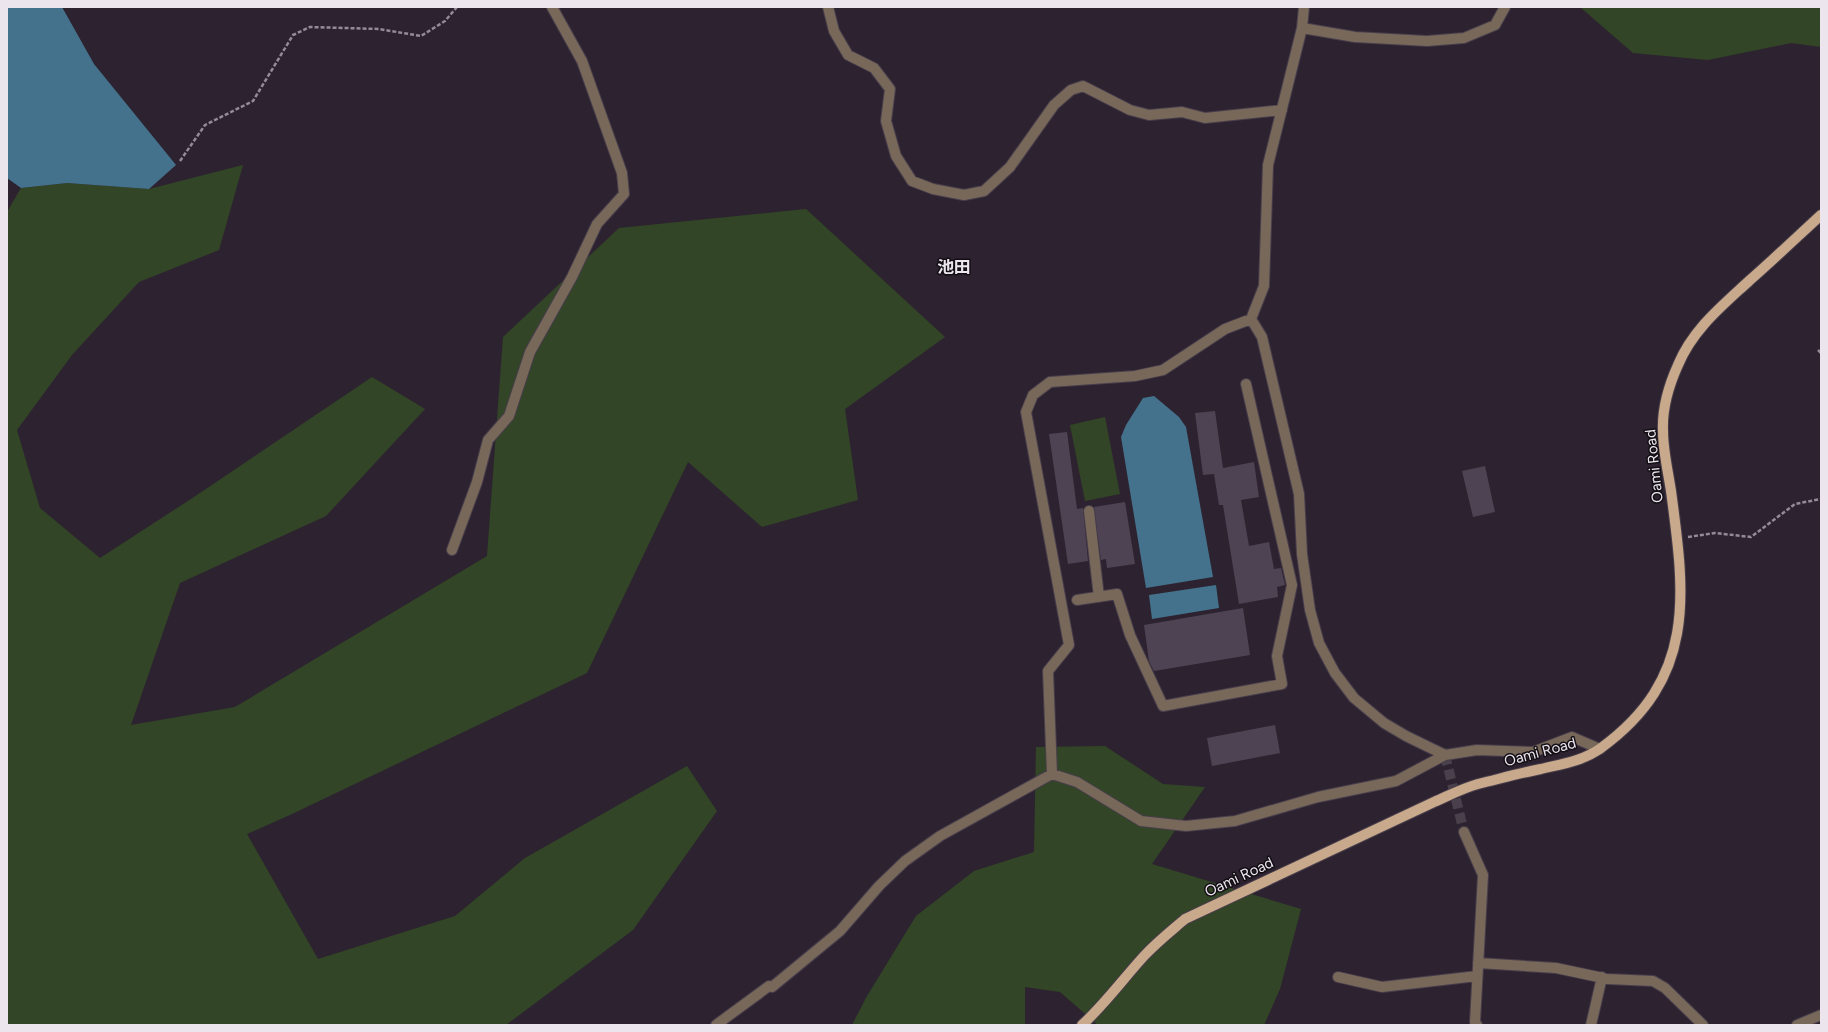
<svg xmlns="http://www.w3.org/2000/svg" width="1828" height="1032" viewBox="0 0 1828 1032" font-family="Figtree,'Noto Sans JP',sans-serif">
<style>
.green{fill:#324526}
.water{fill:#44728c}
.building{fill:#4e4352}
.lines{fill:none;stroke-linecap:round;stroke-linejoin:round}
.minor-tunnel{stroke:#4a404c;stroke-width:10;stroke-dasharray:10 5;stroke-linecap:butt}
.minor-casing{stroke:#483e4b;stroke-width:12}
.major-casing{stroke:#483e4b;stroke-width:12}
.path{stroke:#938b96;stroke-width:2.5;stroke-dasharray:4 2;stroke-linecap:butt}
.minor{stroke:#77685a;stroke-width:10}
.major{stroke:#c8a98b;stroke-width:10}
.labels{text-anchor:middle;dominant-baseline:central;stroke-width:3;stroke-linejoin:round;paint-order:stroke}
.street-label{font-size:15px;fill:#ece5ee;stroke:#120e14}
.quarter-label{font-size:17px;font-weight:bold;fill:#ece5ee;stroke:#120e14}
</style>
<rect width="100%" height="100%" fill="#2d2330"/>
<path class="green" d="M 1580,7 L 1821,7 L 1821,47 L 1791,43 L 1708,60 L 1633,53 Z
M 243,165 L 219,250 L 139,282 L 72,355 L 17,430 L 40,508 L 100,558 L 194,497 L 372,377 L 425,409 L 326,516 L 180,583 L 131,725 L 235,707 L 487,556 L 503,337 L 619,228 L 806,209 L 945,337 L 845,409 L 858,500 L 762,527 L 688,462 L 587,673 L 292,814 L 247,834 L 318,959 L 455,916 L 525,858 L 687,766 L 717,811 L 633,930 L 506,1025 L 7,1025 L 7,212 L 21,188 L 67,183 L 149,189 Z
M 1105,417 L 1120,494 L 1085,501 L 1070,425 Z
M 1105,746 L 1163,784 L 1205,787 L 1152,864 L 1301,909 L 1280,989 L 1264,1025 L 1098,1025 L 1060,992 L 1025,987 L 1025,1025 L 852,1025 L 867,996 L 916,916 L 974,871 L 1034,852 L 1036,747 Z"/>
<path class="water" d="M 7,7 L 62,7 L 94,64 L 176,165 L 149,189 L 67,183 L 21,188 L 7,178 Z
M 1154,396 L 1179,417 L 1186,427 L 1213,577 L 1146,588 L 1121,437 L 1126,425 L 1143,398 Z
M 1216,585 L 1219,608 L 1152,619 L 1149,595 Z"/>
<path class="building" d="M 1215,411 L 1223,468 L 1254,462 L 1259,497 L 1241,500 L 1249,546 L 1269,542 L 1274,569 L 1281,568 L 1285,585 L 1277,587 L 1278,597 L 1239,604 L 1223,505 L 1219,505 L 1214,474 L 1203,475 L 1195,413 Z
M 1067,432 L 1077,509 L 1083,508 L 1088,561 L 1068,564 L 1049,434 Z
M 1485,466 L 1495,512 L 1473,517 L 1462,471 Z
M 1125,502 L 1135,564 L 1107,568 L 1106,559 L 1101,560 L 1094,507 Z
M 1243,608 L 1250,655 L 1154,671 L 1149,661 L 1144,625 Z
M 1275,725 L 1280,753 L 1212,766 L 1207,738 Z"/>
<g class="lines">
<path class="minor-tunnel" d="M 1445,755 L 1464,832"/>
<defs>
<path id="minor" d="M 828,7 L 834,31 L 848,55 L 874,68 L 890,89 L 886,121 L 896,156 L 912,181 L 933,189 L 964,195 L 984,191 L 1010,167 L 1054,105 L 1071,90 L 1083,86 L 1130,110 L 1149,115 L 1182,112 L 1205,118 L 1282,110
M 1302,28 L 1355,37 L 1427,41 L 1464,38 L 1495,25 L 1505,7
M 1251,319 L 1262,337 L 1299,494 L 1302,554 L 1310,610 L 1319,643 L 1335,673 L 1354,698 L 1384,723 L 1406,736 L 1445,755
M 1089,511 L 1099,597
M 452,550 L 477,482 L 488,440 L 509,416 L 530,352 L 572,277 L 597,224 L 624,194 L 622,173 L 582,61 L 552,7
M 1077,600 L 1117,594 L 1130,635 L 1163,706 L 1282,684 L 1277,656 L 1292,585 L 1246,384
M 1052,774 L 1048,671 L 1069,645 L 1026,412 L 1033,395 L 1050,382 L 1135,376 L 1163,370 L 1225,329 L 1251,319 L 1264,286 L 1268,165 L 1302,28 L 1304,7
M 1464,832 L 1483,875 L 1475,1022 L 1477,1025
M 1478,963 L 1556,968 L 1608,979 L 1653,981 L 1665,988 L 1703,1025
M 1338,977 L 1382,987 L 1477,976
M 716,1025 L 769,986 L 772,987 L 840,931 L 879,886 L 905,861 L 940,836 L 1052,774 L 1077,782 L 1141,821 L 1186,826 L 1235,821 L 1318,797 L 1396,781 L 1445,755 L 1477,750 L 1533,752 L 1572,737 L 1600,749
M 1591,1025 L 1602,977
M 1797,1025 L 1821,1015"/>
<path id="major" d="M 1082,1025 C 1105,1004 1123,979 1144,956 C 1157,942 1171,931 1185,919 L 1434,802 C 1448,796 1463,788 1478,784 C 1499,779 1520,773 1541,769 C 1562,764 1583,761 1601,748 C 1697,678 1685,595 1671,491 C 1668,471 1663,451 1663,431 C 1662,409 1669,385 1678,365 C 1693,329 1722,306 1750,280 C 1774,259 1797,237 1821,215"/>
</defs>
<use href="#minor" class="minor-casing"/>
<use href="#major" class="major-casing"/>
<path class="path" d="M 180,161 L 205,125 L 253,101 L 293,35 L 310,27 L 379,29 L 421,36 L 445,21 L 457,7
M 1818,350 L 1821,353
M 1688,537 L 1715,533 L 1751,537 L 1795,504 L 1821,499"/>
<use href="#minor" class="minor"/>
<use href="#major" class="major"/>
</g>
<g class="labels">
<g class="street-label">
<text transform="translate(1654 466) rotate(-96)">Oami Road</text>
<text transform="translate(1540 752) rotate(-15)">Oami Road</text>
<text transform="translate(1239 877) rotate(-25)">Oami Road</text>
</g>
<g class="quarter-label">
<text x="954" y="267">池田</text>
</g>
</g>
<rect width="1828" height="1032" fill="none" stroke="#ece5ee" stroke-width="16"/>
</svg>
